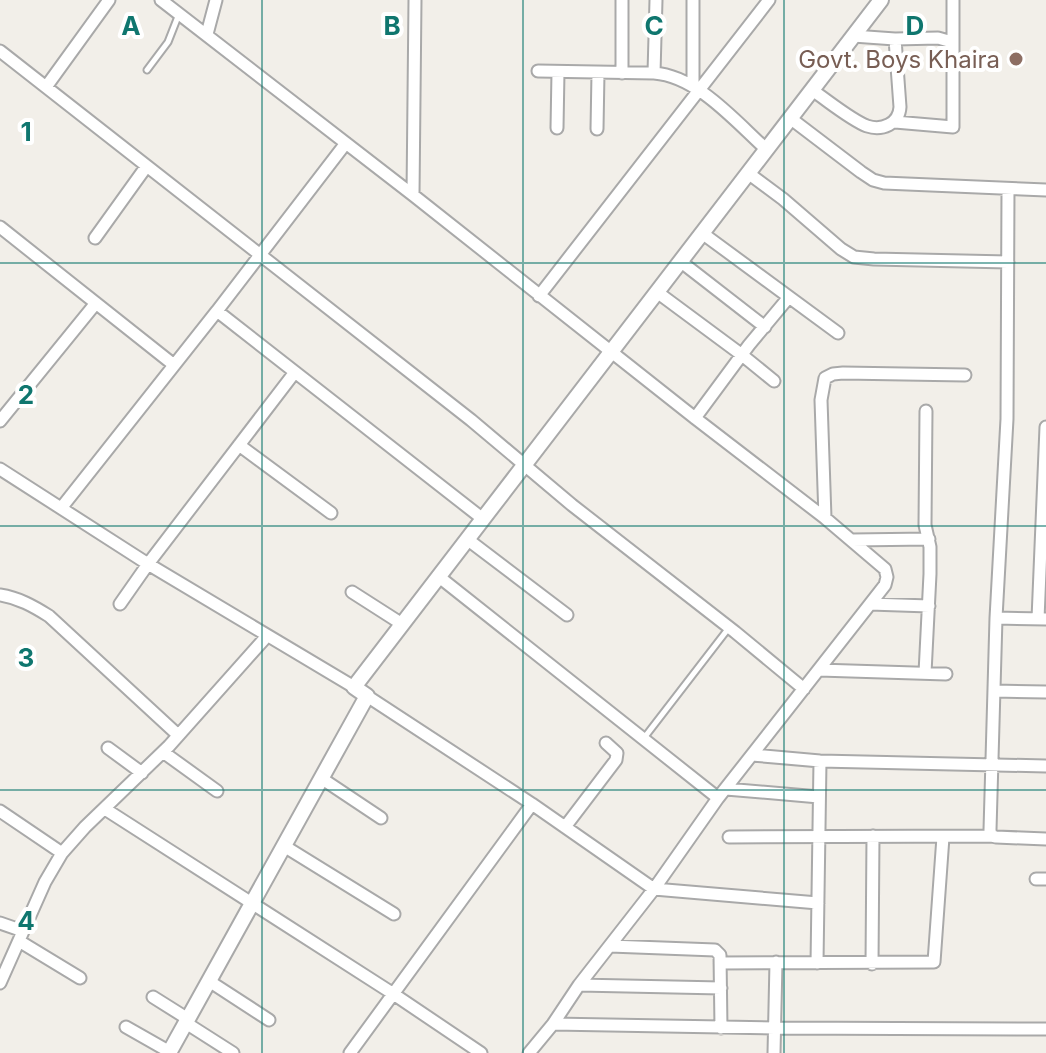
<svg xmlns="http://www.w3.org/2000/svg" width="1046" height="1053" viewBox="0 0 1046 1053" font-family="Inter,sans-serif">
<style>
.lines{fill:none;stroke-linecap:round;stroke-linejoin:round}
.service-casing{stroke:#a9a9a9;stroke-width:9}
.minor-casing{stroke:#a9a9a9;stroke-width:15}
.tertiary-casing{stroke:#a9a9a9;stroke-width:18}
.service{stroke:#fff;stroke-width:5}
.minor{stroke:#fff;stroke-width:11}
.tertiary{stroke:#fff;stroke-width:14}
.grid{fill:none;stroke:#0f766e;stroke-width:2;stroke-opacity:0.55}
.education-dot{fill:#8d6e63;stroke:#fff;stroke-width:3}
.labels{text-anchor:middle;dominant-baseline:central;stroke-width:8;stroke-linejoin:round;paint-order:stroke}
.education-label{font-size:24px;fill:#785e54;stroke:#fff;text-anchor:end}
.grid-label{font-size:26px;text-anchor:middle;font-weight:bold;fill:#0f766e;stroke:#fff;stroke-width:8;stroke-linejoin:round;paint-order:stroke}
</style>
<rect width="100%" height="100%" fill="#f2efe9"/>
<g class="lines">
<defs>
<path id="service" d="M 147,70 L 168,42 L 179,14
M 644,738 L 728,629"/>
<path id="minor" d="M 161,0 L 413,195 L 695,418 L 825,518 L 885,569 L 887,577 L 885,585 L 718,798 L 654,889 L 579,985 L 553,1024 L 529,1053
M 622,0 L 622,73
M 207,34 L 216,0
M 853,36 L 895,39 L 938,38 L 952,42
M 0,51 L 471,420 L 572,505 L 735,632 L 804,689
M 538,71 L 654,73 C 697,76 735,121 766,149
M 654,73 L 656,0
M 693,86 L 693,0
M 46,87 L 109,0
M 812,90 C 827,100 851,120 867,126 C 882,131 899,124 900,107 L 895,39
M 790,118 L 861,172 L 873,180 L 884,183 L 1046,190
M 895,122 L 953,127 L 953,0
M 557,128 L 558,72
M 597,129 L 598,73
M 748,173 L 783,199 L 841,249 L 854,257 L 874,259 L 1008,262
M 1008,189 L 1007,419 L 996,618 L 990,830 L 991,836 L 996,837 L 1046,839
M 413,195 L 415,0
M 0,227 L 174,365
M 702,233 L 838,333
M 95,238 L 146,167
M 680,261 L 765,327
M 657,292 L 742,355 L 774,381
M 539,296 L 769,0
M 217,311 L 346,143
M 695,418 L 749,345 L 789,297
M 0,421 L 96,303
M 239,445 L 331,513
M 0,469 L 148,564 L 354,687
M 62,507 L 217,311 L 483,519
M 825,518 L 821,400 L 825,378 L 833,374 L 843,373 L 965,375
M 467,539 L 567,615
M 852,540 L 929,539
M 438,576 L 718,798
M 352,592 L 402,624
M 0,595 C 19,598 33,606 49,616 L 178,735
M 120,604 L 148,564 L 295,372
M 870,604 L 929,606
M 996,618 L 1046,619
M 1038,619 L 1046,427
M 819,670 L 946,674
M 925,673 L 930,574 L 930,547 L 925,525 L 926,411
M 994,691 L 1046,692
M 367,696 L 532,804 L 654,889 L 818,903
M 108,748 L 142,773
M 163,752 L 217,791
M 752,755 L 820,761 L 1046,766
M 321,778 L 381,818
M 726,789 L 819,797
M 105,809 L 392,993 L 481,1053
M 0,811 L 62,853
M 565,827 L 616,760 L 617,753 L 606,743
M 729,837 L 991,836
M 284,846 L 394,914
M 1036,879 L 1046,879
M 0,923 L 23,931
M 19,941 L 80,978
M 610,946 L 715,950 L 720,955 L 721,1028
M 720,963 L 934,962 L 943,837
M 817,963 L 820,761
M 872,964 L 873,836
M 209,981 L 269,1020
M 0,983 L 45,882 L 62,853 L 85,827 L 169,746 L 267,636
M 579,985 L 721,988
M 153,997 L 188,1019
M 186,1023 L 233,1053
M 553,1024 L 775,1028 L 1046,1029
M 126,1027 L 170,1052
M 350,1053 L 532,804
M 774,1053 L 776,962"/>
<path id="tertiary" d="M 169,1053 L 367,696 L 354,687 L 881,0"/>
</defs>
<use href="#service" class="service-casing"/>
<use href="#minor" class="minor-casing"/>
<use href="#tertiary" class="tertiary-casing"/>
<use href="#service" class="service"/>
<use href="#minor" class="minor"/>
<use href="#tertiary" class="tertiary"/>
</g>
<path class="grid" d="M 262,0 L 262,1053M 523,0 L 523,1053M 784,0 L 784,1053M 0,263 L 1046,263M 0,526 L 1046,526M 0,790 L 1046,790"/>
<circle class="education-dot" cx="1016" cy="59" r="8"/>
<g class="labels">
<g class="education-label">
<text x="1000" y="59">Govt. Boys Khaira</text>
</g>
</g>
<g class="grid-label">
<text x="131" y="35">A</text>
<text x="392" y="35">B</text>
<text x="654" y="35">C</text>
<text x="915" y="35">D</text>
<text x="26" y="141">1</text>
<text x="26" y="404">2</text>
<text x="26" y="667">3</text>
<text x="26" y="930">4</text>
</g>
</svg>
